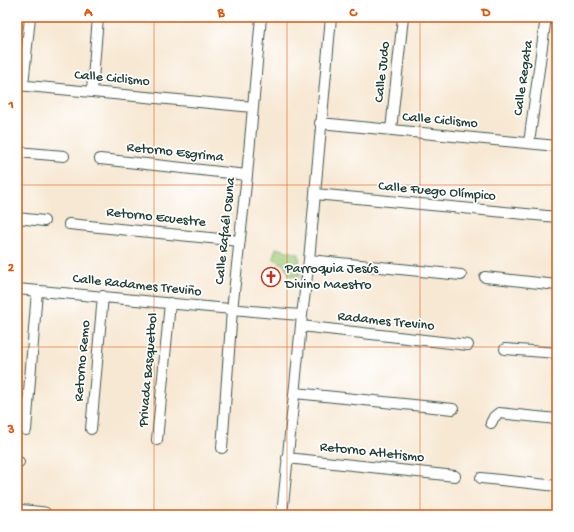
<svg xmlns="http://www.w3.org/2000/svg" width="574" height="532" viewBox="0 0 574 532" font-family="'Gochi Hand',sans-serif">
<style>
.green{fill:#a2ce7b;stroke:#608658}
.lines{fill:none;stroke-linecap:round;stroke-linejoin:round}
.street-casing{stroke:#3f574c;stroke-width:12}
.secondary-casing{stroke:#3f574c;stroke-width:17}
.street{stroke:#fff;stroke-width:10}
.secondary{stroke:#fff;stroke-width:15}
.grid{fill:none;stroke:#de580e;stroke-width:1;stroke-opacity:0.55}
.labels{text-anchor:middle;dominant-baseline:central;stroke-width:3.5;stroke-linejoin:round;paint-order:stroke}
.street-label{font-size:14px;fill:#1f3d34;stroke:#fff}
.poi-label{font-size:14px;fill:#1f3d34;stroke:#fff;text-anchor:start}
.neatline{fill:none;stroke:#de580e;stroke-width:1.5}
.grid-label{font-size:13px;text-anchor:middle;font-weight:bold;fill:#de580e}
</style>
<rect width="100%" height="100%" fill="#fff"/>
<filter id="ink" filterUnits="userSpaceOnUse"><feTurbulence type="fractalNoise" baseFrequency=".025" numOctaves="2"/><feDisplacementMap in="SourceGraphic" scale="8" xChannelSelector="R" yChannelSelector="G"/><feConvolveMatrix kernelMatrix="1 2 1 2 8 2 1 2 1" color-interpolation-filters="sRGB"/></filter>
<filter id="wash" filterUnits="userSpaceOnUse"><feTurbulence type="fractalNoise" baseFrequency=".012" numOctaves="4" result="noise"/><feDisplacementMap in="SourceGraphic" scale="16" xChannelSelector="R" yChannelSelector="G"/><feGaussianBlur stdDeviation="0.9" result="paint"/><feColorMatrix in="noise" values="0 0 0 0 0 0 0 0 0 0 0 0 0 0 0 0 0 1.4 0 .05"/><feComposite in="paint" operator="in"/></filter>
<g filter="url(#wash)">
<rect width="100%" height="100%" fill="#f7e8d3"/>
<path class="green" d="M 276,248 L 299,254 L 300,277 L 290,276 L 284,265 L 273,258 Z"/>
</g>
<g filter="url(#ink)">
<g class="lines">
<defs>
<path id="street" d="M 17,85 L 253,107
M 23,85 L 30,17
M 92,91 L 98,17
M 320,123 L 557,146
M 391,130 L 403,17
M 529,143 L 546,17
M 17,152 L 64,156
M 100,159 L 247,175
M 315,194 L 557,217
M 17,218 L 44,221
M 69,224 L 240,241
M 309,260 L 461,275
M 485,277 L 557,285
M 17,289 C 112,297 207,308 302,315
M 301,326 L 468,345
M 505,349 L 557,353
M 295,393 L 453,409
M 491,423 L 494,417 L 499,413 L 557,419
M 91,429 L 103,296
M 26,430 L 37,291
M 157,440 L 170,303
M 222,448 L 232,310 L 247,175 L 261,17
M 287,458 L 455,476
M 17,462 L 19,462
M 481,478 L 557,486
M 282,515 L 302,315 L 309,260 L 331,17"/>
<path id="secondary" d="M 17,512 L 44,515"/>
</defs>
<use href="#street" class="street-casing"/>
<use href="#secondary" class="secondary-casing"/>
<use href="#street" class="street"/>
<use href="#secondary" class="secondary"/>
</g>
</g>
<path class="grid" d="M 154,17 L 154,515M 287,17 L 287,515M 420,17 L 420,515M 17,185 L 557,185M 17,347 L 557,347"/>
<defs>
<symbol id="church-ring" viewBox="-11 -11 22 22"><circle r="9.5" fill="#fff" stroke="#c8321e" stroke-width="1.5"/><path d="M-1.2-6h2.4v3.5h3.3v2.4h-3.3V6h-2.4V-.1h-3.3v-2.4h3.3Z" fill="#c8321e"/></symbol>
</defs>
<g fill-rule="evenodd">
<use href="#church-ring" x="260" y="266" width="22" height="22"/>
</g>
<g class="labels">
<g class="street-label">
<text transform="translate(383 72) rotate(-84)">Calle Judo</text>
<text transform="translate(524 78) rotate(-82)">Calle Regata</text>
<text transform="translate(112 79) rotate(5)">Calle Ciclismo</text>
<text transform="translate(440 121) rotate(5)">Calle Ciclismo</text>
<text transform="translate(175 153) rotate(6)">Retorno Esgrima</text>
<text transform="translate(437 192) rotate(5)">Calle Fuego Olímpico</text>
<text transform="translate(156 218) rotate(6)">Retorno Ecuestre</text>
<text transform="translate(226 231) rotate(-84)">Calle Rafaél Osuna</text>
<text transform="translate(137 286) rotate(6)">Calle Radames Treviño</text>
<text transform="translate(386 322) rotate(6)">Radames Trevino</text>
<text transform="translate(83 361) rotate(-85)">Retorno Remo</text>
<text transform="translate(149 370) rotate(-85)">Privada Basquetbol</text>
<text transform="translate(372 453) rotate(6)">Retorno Atletismo</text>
</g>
<g class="poi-label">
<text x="285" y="269">Parroquia Jesús<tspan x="285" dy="16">Divino Maestro</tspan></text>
</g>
</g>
<rect width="574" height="532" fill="none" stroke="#fff" stroke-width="44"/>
<rect x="22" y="22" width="530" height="488" class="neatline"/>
<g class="grid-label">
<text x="88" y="16">A</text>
<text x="221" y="16">B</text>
<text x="353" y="16">C</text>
<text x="486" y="16">D</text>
<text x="11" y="108">1</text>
<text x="11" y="271">2</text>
<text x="11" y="433">3</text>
</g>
</svg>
